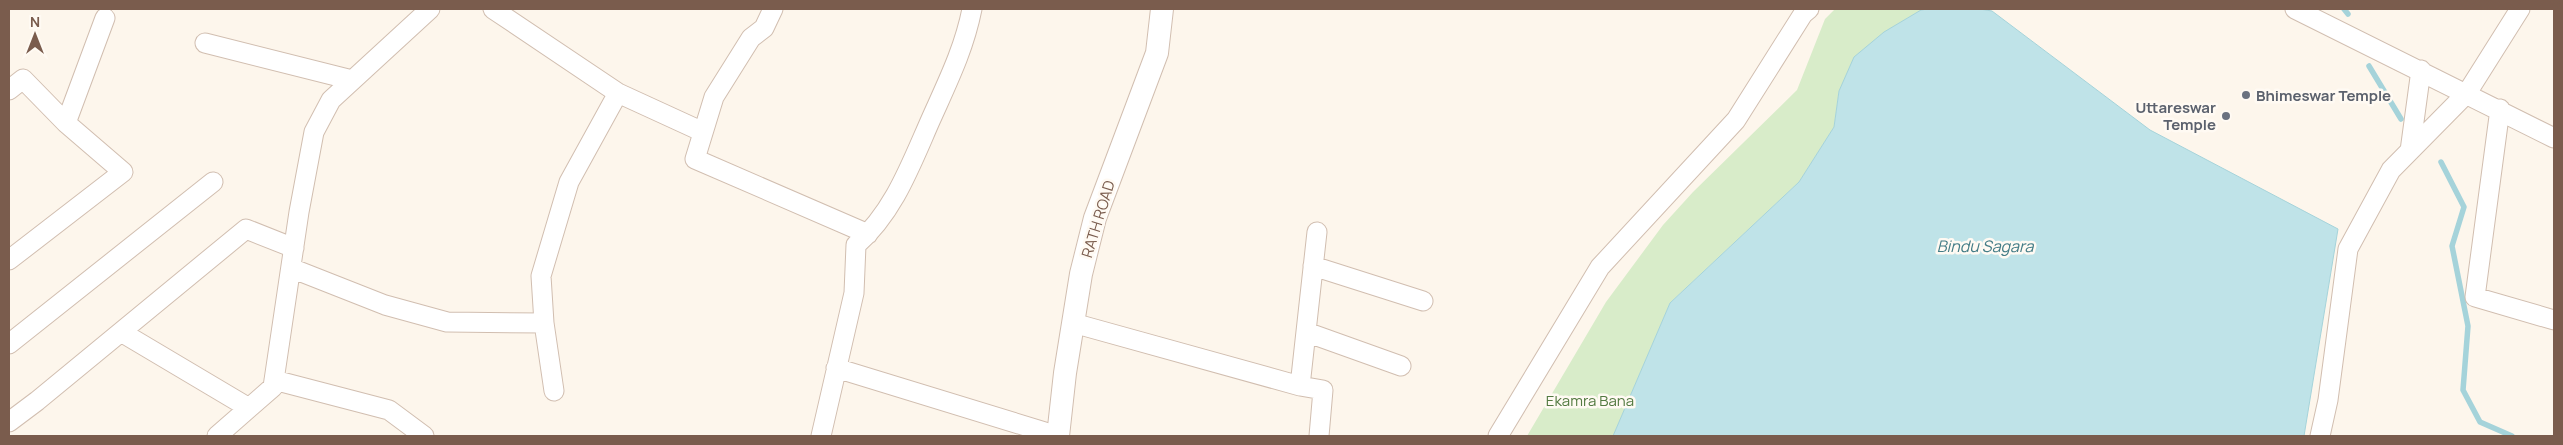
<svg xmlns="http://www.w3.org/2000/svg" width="2563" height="445" viewBox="0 0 2563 445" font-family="Manrope,sans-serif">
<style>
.green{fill:#d8ecc9}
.water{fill:#bfe3e8;stroke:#a5d3da}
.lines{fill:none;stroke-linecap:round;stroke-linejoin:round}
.stream{stroke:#a5d3da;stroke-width:5.5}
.minor-casing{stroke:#d1beb0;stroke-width:21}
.tertiary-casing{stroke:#d1beb0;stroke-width:24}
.minor{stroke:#fff;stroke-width:19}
.tertiary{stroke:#fff;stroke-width:22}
.worship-dot{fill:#6b7280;stroke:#fffaf3;stroke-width:2}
.labels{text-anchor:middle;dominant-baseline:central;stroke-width:5;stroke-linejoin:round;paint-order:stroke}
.worship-label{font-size:15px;font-weight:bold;fill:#5b616d;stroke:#fffaf3;text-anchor:start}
.street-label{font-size:15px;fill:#7a5c4d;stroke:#fffaf3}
.park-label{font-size:15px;fill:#537a41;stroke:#fffaf3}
.water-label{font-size:16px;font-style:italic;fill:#437c86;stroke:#fffaf3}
</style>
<rect width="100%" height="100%" fill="#fdf6ec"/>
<path class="green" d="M 1835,9 L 1928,9 L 1921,10 L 1839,91 L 1834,127 L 1799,182 L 1670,303 L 1613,436 L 1527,436 L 1606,302 L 1663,225 L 1693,192 L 1797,90 L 1825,19 Z"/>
<path class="water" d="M 1928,9 L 1980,9 L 1992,11 L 2150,130 L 2338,229 L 2304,436 L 1613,436 L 1670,303 L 1799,182 L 1834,127 L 1839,91 L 1854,57 L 1884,32 L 1921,10 Z"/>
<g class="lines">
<path class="stream" d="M 2344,9 L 2348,14
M 2369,66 L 2401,119
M 2441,162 L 2464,207 L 2452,246 L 2468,326 L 2463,390 L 2480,422 L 2512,436"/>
<defs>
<path id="minor" d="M 493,9 L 618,93 L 703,132
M 773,9 L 764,28 L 751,38 L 714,97 L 695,159 L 868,234
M 2295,9 L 2554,138
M 205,43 L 352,80
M 9,90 L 23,79 L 66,123
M 2500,109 L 2475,297 L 2554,320
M 2410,151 L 2421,70
M 9,260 L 123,172 L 66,123 L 105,18
M 1313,266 L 1423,301
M 291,268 L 385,305 L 447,322 L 544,323
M 1073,323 L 1300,386 L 1317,232
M 121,332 L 249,408
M 1306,332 L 1401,366
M 9,344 L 213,182
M 836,368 L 1058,436
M 274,380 L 389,410 L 424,436
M 1300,386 L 1323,390 L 1319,436
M 554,391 L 544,323 L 541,276 L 569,182 L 618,93
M 9,422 L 37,401 L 246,229 L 294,248
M 217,436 L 273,387 L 299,212 L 314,132 L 331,100 L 430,9
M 821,436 L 854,293 L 856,245 C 894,212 911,164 931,119 C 948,81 964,49 972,9
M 1498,436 L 1600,267 L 1736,120 L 1803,14 L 1809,9
M 2320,436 L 2328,400 L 2348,249 L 2391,170 L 2467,93 L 2520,9"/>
<path id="tertiary" d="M 1058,436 L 1065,373 L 1081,274 L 1095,218 L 1157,53 L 1162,9"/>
</defs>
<use href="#minor" class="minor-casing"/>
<use href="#tertiary" class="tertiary-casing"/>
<use href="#minor" class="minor"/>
<use href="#tertiary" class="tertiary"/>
</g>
<g class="worship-dot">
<circle cx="2246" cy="95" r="5"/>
<circle cx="2226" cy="116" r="5"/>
</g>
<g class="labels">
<g class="worship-label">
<text x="2256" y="95">Bhimeswar Temple</text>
<text x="2216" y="107" text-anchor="end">Uttareswar<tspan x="2216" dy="17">Temple</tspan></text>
</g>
<g class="street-label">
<text transform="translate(1098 219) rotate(-73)">RATH ROAD</text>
</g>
<g class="park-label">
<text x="1590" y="400">Ekamra Bana</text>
</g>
<g class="water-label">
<text x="1985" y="246">Bindu Sagara</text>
</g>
</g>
<rect width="2563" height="445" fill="none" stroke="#7a5c4d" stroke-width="20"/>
<g transform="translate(35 35)" stroke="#fffaf3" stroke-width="4" paint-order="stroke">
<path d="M0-4L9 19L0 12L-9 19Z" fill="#7a5c4d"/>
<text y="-8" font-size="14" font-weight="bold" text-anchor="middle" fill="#7a5c4d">N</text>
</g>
</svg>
